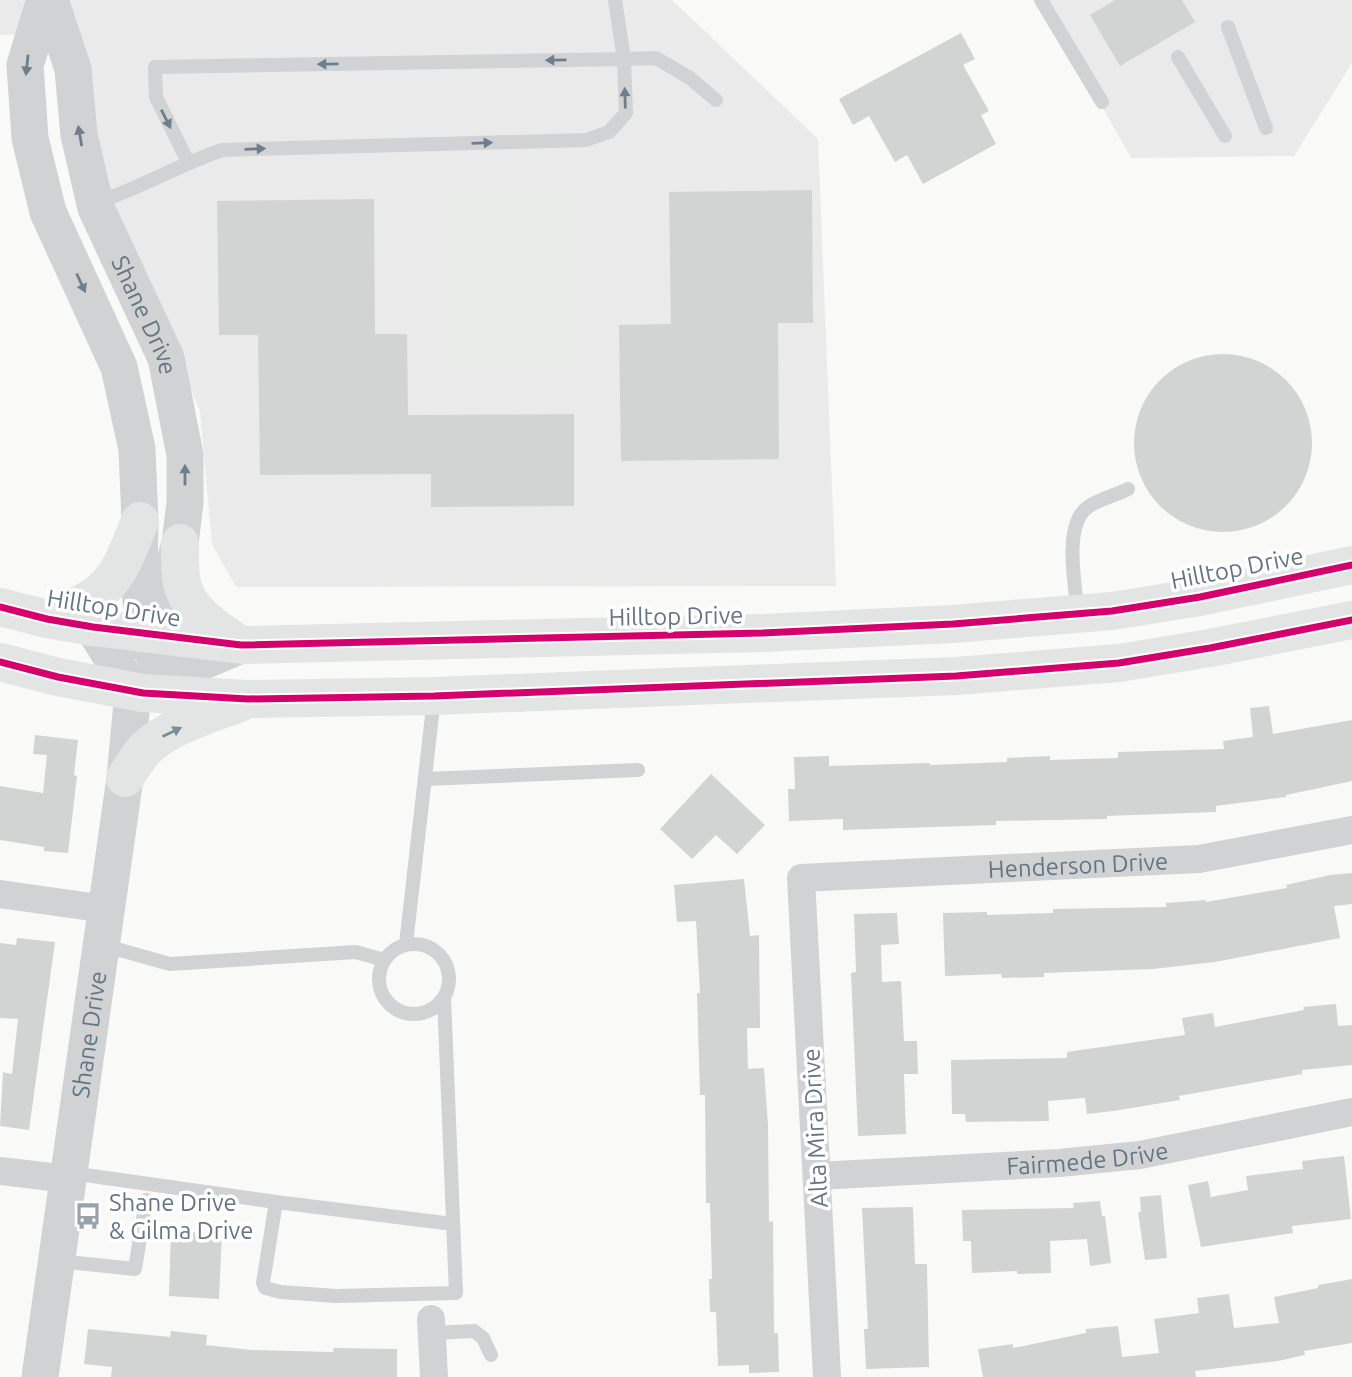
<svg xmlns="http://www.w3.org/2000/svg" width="1352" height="1377" viewBox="0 0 1352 1377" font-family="Ubuntu,sans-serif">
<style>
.built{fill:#e9eae9}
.green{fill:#e8ece6}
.building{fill:#d2d4d4}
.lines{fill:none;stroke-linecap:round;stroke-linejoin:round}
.service{stroke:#d0d2d3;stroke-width:14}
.minor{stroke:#d0d2d3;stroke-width:28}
.tertiary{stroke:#d0d2d3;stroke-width:37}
.secondary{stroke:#e3e4e4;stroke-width:38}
.cycleway-casing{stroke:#fff;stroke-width:11}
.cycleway{stroke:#d6006c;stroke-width:7}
.oneway{fill:#6f7e8b}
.oneway2{fill:#7d8b96}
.labels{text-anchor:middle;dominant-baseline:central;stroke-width:7;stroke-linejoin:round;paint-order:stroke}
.street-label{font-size:24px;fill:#647583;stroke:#fff}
.poi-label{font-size:24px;fill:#647583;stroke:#fff;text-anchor:start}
</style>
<rect width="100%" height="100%" fill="#f9f9f8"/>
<path class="built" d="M 0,0 L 672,0 L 818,139 L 836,586 L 236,587 L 212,544 L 200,411 L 104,187 L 75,33 L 0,35 Z
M 1042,0 L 1352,0 L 1352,63 L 1294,156 L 1131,158 Z"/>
<path class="green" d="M 579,186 L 581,360 L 576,366 L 449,367 L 444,362 L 439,188 Z"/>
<path class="building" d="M 1115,0 L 1182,0 L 1195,22 L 1120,66 L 1090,15 Z
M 961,33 L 975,59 L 963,65 L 989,111 L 981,115 L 996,144 L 923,184 L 907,155 L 895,162 L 869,116 L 853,125 L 839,99 Z
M 812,190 L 813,323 L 778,323 L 779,459 L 621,461 L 619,325 L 671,324 L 669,192 Z
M 374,199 L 375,334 L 407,334 L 408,415 L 574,414 L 574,506 L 431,507 L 431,474 L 260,475 L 258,335 L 219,335 L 217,201 Z
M1134 443a89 89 0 1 1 178 0a89 89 0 1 1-178 0Z
M 1269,706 L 1273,734 L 1352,720 L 1352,781 L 1286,795 L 1286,797 L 1216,806 L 1216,812 L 1107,816 L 1107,819 L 996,821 L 996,825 L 843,830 L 843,819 L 789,821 L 788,789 L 795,789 L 794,757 L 829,756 L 829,766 L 930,763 L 930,765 L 1007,762 L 1007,758 L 1050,756 L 1050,760 L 1118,758 L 1118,752 L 1224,749 L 1223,741 L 1253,737 L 1250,708 Z
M 35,735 L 78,740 L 74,775 L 77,776 L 68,853 L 44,851 L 44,847 L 0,840 L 0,786 L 43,793 L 47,755 L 33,754 Z
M 711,774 L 765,825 L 737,854 L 716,835 L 692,859 L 660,829 Z
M 1352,873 L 1352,904 L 1334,906 L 1340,938 L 1215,962 L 1153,969 L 1044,973 L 1044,977 L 1002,978 L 1001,974 L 945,976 L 943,913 L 987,912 L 987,915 L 1053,913 L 1053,909 L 1166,907 L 1166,903 L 1206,900 L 1206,902 L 1287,888 L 1286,885 L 1330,875 Z
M 744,879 L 750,936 L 759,935 L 760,1028 L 747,1028 L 748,1069 L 764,1068 L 768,1125 L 769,1222 L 773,1221 L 774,1333 L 778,1333 L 779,1372 L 749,1373 L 749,1365 L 718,1366 L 716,1312 L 710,1312 L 709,1279 L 712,1279 L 710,1203 L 706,1203 L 705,1095 L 700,1095 L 697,993 L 700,993 L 696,921 L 677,922 L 674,885 Z
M 897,913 L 899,944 L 881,945 L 882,982 L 901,981 L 904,1041 L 917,1041 L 918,1074 L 904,1074 L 906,1134 L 858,1136 L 851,973 L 856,972 L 854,914 Z
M 17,938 L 55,942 L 29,1130 L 0,1126 L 3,1072 L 12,1074 L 18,1019 L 0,1018 L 0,943 L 16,945 Z
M 1336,1004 L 1338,1026 L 1352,1025 L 1352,1065 L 1302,1070 L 1302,1074 L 1179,1096 L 1180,1100 L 1113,1111 L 1087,1114 L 1085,1098 L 1048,1101 L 1049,1121 L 966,1122 L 965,1114 L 952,1114 L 951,1060 L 1067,1058 L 1067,1052 L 1185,1035 L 1182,1018 L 1213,1013 L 1215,1027 L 1304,1010 L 1303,1007 Z
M 1344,1156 L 1351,1219 L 1292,1226 L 1293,1233 L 1201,1247 L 1188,1185 L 1208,1181 L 1211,1197 L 1248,1190 L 1246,1176 L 1303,1169 L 1302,1161 Z
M 1161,1195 L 1167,1258 L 1145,1260 L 1138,1212 L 1141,1212 L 1140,1197 Z
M 1100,1201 L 1102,1216 L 1105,1216 L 1111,1263 L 1090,1266 L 1087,1239 L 1050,1241 L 1051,1273 L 1017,1274 L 1017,1271 L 972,1273 L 971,1241 L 963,1241 L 962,1210 L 1074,1208 L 1073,1203 Z
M 913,1207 L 915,1264 L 927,1264 L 929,1367 L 866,1369 L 864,1329 L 868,1329 L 862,1208 Z
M 171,1231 L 222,1234 L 219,1299 L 169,1296 Z
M 1352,1279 L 1352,1343 L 1304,1351 L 1305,1355 L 1278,1361 L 1195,1371 L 1196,1377 L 983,1377 L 978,1349 L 1013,1344 L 1013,1348 L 1086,1333 L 1086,1329 L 1118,1326 L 1122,1357 L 1159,1353 L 1154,1319 L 1199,1313 L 1197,1298 L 1229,1294 L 1234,1328 L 1279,1323 L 1274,1297 L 1318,1288 L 1318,1285 Z
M 88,1329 L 170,1337 L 171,1331 L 207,1335 L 206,1345 L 252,1350 L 333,1352 L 334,1348 L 397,1349 L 397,1377 L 111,1377 L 112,1367 L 84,1364 Z"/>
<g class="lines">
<path class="service" d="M 615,0 L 624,59 L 656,58 L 690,78 L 716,100
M 1041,0 L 1102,102
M 1228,27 L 1266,128
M 1178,57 L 1225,136
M 95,203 C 139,189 178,165 222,150 L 586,140 L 609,132 L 626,113 L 624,59 L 155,67 L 156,97 L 188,162
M 1078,613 C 1075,586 1063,524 1088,507 C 1099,499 1116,495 1128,489
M 426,779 L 638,770
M 406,944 L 434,698
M379 979a35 35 0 1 1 70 0a35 35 0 1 1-70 0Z
M 102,945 L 170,964 L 356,952 L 384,960
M 71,1173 L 276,1202 L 453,1224
M 276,1202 L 263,1283 L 265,1288 L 281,1292 L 336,1296 L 456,1293 L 444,997
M 58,1261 L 135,1269 L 146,1200
M 433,1333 L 474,1331 L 483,1338 L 491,1355"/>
<g class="minor">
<path d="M 0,894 L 106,909"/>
<path d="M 0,1171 L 68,1179"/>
<path id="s1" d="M 818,1176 L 1059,1163 L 1140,1155 L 1352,1112"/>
<path d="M 431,1319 L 434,1377"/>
<path id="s2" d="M 827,1377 L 801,878 L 1199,859 L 1352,830"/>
</g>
<g class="tertiary">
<path d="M 45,0 L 25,65 L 30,138 L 48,212 L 119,367 L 137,449 L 140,521 L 139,578 L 144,634 L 173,695"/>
<path id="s3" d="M 50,0 L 73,69 L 79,135 L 96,208 L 166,358 L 185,455 L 185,503 L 180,543 L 169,583 L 144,634 L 118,647"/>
<path d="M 143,687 L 241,645"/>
<path id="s4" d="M 40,1377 L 125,778 L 133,692 L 93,627"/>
</g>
<path class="secondary" d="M 180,543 C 180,556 179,574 183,587 C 192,615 217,628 239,644
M 0,607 L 47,619 L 93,627 L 241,645 L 762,633 L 953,624 L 1112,611 L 1200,597 L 1352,565
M 47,619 C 67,610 91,602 106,586 C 123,569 131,542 140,521
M 0,662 L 58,677 L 143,693 L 248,699 L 434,696 L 956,676 L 1119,663 L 1210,648 L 1352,620
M 125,778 C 133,766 140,752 152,743 C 176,724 211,714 240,703"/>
<defs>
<path id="cycleway" d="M 0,607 L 47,619 L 93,627 L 241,645 L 762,633 L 953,624 L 1112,611 L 1200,597 L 1352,565
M 0,662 L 58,677 L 143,693 L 248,699 L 434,696 L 956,676 L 1119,663 L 1210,648 L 1352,620"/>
</defs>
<use href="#cycleway" class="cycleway-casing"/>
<use href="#cycleway" class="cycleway"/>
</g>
<defs><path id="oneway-solid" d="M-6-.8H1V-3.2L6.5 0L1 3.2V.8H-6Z" transform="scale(1.75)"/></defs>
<g class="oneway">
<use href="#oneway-solid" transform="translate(556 60) rotate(179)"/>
<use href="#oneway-solid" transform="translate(328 64) rotate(179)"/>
<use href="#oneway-solid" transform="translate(27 65) rotate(96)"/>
<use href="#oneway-solid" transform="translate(625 98) rotate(-92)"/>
<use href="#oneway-solid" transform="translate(166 119) rotate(63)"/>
<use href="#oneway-solid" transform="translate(80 136) rotate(-100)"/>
<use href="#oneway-solid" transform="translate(482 143) rotate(-2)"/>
<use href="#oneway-solid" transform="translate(255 149) rotate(-2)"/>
<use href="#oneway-solid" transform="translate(81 283) rotate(65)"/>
<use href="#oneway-solid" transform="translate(185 475) rotate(-90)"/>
</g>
<use class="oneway2" href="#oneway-solid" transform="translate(172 732) rotate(-26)"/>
<defs>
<symbol id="bus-bare" viewBox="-9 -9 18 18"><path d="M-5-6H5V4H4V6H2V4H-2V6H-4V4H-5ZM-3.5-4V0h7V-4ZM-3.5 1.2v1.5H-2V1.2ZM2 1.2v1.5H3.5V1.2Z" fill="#98a3ac" stroke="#fff" stroke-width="2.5" paint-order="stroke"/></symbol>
</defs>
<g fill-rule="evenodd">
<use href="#bus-bare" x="69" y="1197" width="38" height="38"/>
</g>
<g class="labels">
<g class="street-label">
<text stroke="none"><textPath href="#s3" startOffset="332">Shane Drive</textPath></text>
<text transform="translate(1237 568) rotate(-11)">Hilltop Drive</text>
<text transform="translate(114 608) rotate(9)">Hilltop Drive</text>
<text transform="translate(676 616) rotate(-1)">Hilltop Drive</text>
<text stroke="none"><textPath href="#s2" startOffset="777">Henderson Drive</textPath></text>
<text stroke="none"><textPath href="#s4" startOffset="346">Shane Drive</textPath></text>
<text transform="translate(815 1128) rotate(-93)">Alta Mira Drive</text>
<text stroke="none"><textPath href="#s1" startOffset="270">Fairmede Drive</textPath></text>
</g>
<g class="poi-label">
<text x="109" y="1202">Shane Drive<tspan x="109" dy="28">&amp; Gilma Drive</tspan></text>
</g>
</g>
</svg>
